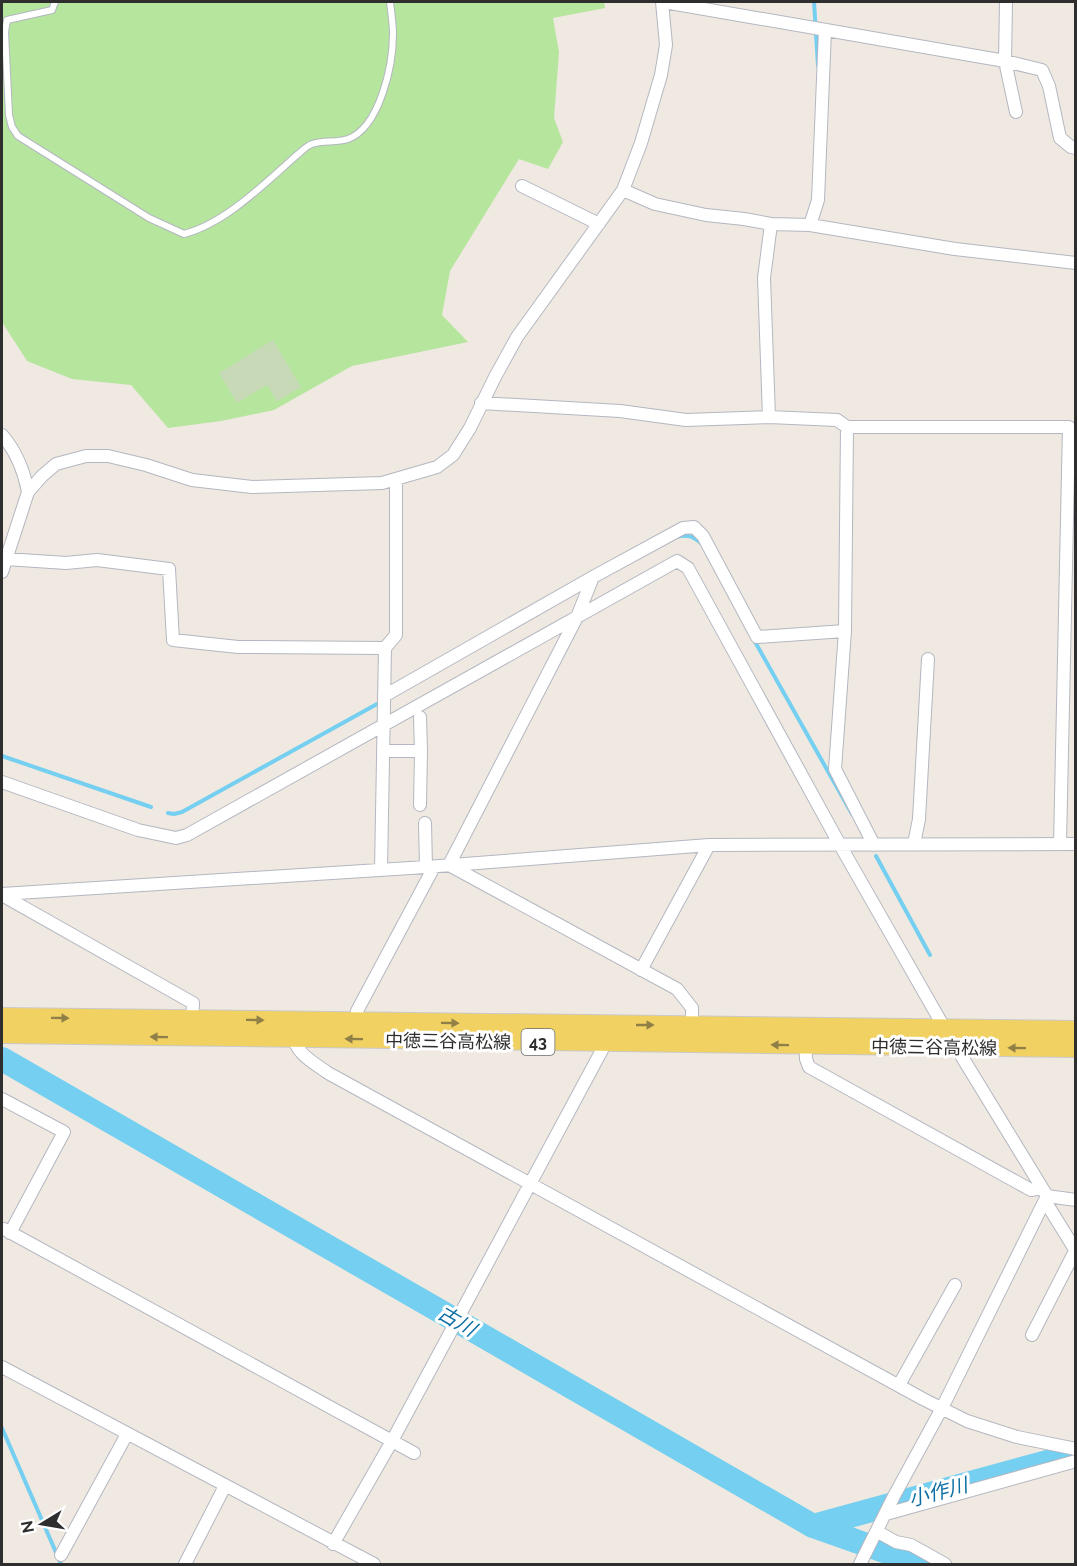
<svg xmlns="http://www.w3.org/2000/svg" width="1077" height="1566" viewBox="0 0 1077 1566" font-family="Raleway,'Noto Sans JP',sans-serif">
<style>
.green{fill:#b6e59e}
.cemetery{fill:#c8d9b8}
.lines{fill:none;stroke-linecap:round;stroke-linejoin:round}
.stream{stroke:#75cff0;stroke-width:4}
.river{stroke:#75cff0;stroke-width:24}
.lane-casing{stroke:#b4b7c1;stroke-width:8}
.street-casing{stroke:#b4b7c1;stroke-width:14}
.primary-casing{stroke:#c9c9c9;stroke-width:20}
.lane{stroke:#fff;stroke-width:6}
.street{stroke:#fff;stroke-width:12}
.primary{stroke:#f2d163;stroke-width:18}
.oneway{fill:#908048}
.labels{text-anchor:middle;dominant-baseline:central;stroke-width:6;stroke-linejoin:round;paint-order:stroke}
.shield{fill:#fff;stroke:#6d6d6d;stroke-width:1.5}
.shield-label{font-size:16px;font-weight:bold;fill:#2e2e2e}
.street-label{font-size:18px;fill:#2e2e2e;stroke:#fff}
.water-label{font-size:20px;font-style:italic;fill:#0d6fa3;stroke:#fff}
</style>
<rect width="100%" height="100%" fill="#efe9e1"/>
<path class="green" d="M 2,2 L 604,2 L 605,8 L 553,18 L 559,52 L 554,118 L 563,142 L 548,169 L 519,159 L 450,271 L 442,315 L 468,342 L 352,366 L 274,410 L 221,421 L 168,428 L 131,385 L 72,379 L 27,361 L 2,322 Z"/>
<path class="cemetery" d="M 273,340 L 301,387 L 277,401 L 267,385 L 237,403 L 219,373 Z"/>
<g class="lines">
<path class="stream" d="M 814,2 L 818,66
M 676,537 C 688,534 693,536 702,544
M 754,640 L 852,814
M 2,756 L 151,807
M 168,813 L 174,814 L 182,812 L 377,704
M 876,856 L 930,955
M 2,1428 L 61,1564"/>
<path class="river" d="M 2,1059 L 813,1526 L 921,1564
M 813,1526 L 1062,1458"/>
<defs>
<path id="lane" d="M 55,2 L 52,10 L 7,20 L 5,32 L 9,115 L 12,127 L 18,136 L 149,218 L 184,234 C 226,223 265,183 297,155 C 301,152 306,146 312,144 C 323,140 336,143 348,139 C 380,127 393,65 393,34 C 393,23 391,12 390,2"/>
<path id="street" d="M 664,2 L 1005,61 L 1042,70 L 1049,86 L 1060,138 L 1071,147 L 1076,148
M 1006,2 L 1005,61 L 1016,112
M 522,186 L 599,224
M 623,190 L 655,204 L 706,215 L 744,219 L 771,224 L 810,225 L 955,249 L 1076,263
M 810,225 L 818,200 L 825,30
M 481,403 L 620,411 L 686,420 L 769,417 L 837,420 L 847,427 L 1069,427 L 1060,844
M 769,417 L 764,278 L 771,224
M 847,427 L 845,631 L 835,769 L 874,845
M 2,435 C 16,451 24,471 28,492
M 6,559 L 66,563 L 97,560 L 169,569 L 173,640 L 238,647 L 385,648
M 2,572 L 28,492 L 42,476 L 56,464 L 86,456 L 108,456 L 146,465 L 192,480 L 252,487 L 382,483 L 437,467 L 453,455 L 470,428 L 495,377 L 517,337 L 623,190 L 641,143 L 661,75 L 666,45 L 662,2
M 593,577 L 577,617 L 449,865 L 677,989 L 692,1008 L 692,1030
M 384,696 L 593,577 L 683,528 L 694,527 L 703,536 L 757,637 L 845,631
M 420,717 L 421,751
M 383,751 L 421,751 L 420,805
M 2,782 L 138,830 L 176,838 L 187,835 L 677,561 L 688,568 L 840,845 L 945,1029 L 1047,1196 L 942,1408 L 894,1496 L 860,1564
M 425,823 L 426,867
M 914,844 L 919,819 L 928,659
M 381,870 L 385,648 L 396,635 L 396,480
M 2,894 L 426,867 L 709,845 L 1076,844
M 2,895 L 193,1003 L 192,1027
M 641,970 L 709,845
M 356,1022 L 357,1011 L 434,867
M 293,1033 C 294,1053 313,1062 328,1073 L 923,1399 L 967,1421 L 1017,1437 L 1076,1449
M 805,1037 L 806,1059 L 809,1067 L 1031,1190 L 1042,1188
M 2,1099 L 64,1132 L 10,1233
M 1047,1196 L 1076,1200
M 1045,1201 L 1076,1251
M 4,1229 L 414,1453
M 1032,1335 L 1075,1251
M 2,1367 L 374,1564
M 899,1385 L 955,1285
M 886,1514 L 1076,1461
M 878,1532 L 896,1542 L 911,1545 L 945,1564
M 333,1544 L 392,1441 L 609,1037
M 61,1555 L 127,1434
M 185,1564 L 225,1486"/>
<path id="primary" d="M 2,1017 L 1076,1030
M 2,1034 L 1076,1048"/>
</defs>
<use href="#lane" class="lane-casing"/>
<use href="#street" class="street-casing"/>
<use href="#primary" class="primary-casing"/>
<use href="#lane" class="lane"/>
<use href="#street" class="street"/>
<use href="#primary" class="primary"/>
</g>
<defs><path id="oneway-solid" d="M-6-.8H1V-3.2L6.5 0L1 3.2V.8H-6Z" transform="scale(1.5)"/></defs>
<g class="oneway">
<use href="#oneway-solid" transform="translate(60 1018) rotate(1)"/>
<use href="#oneway-solid" transform="translate(255 1020) rotate(1)"/>
<use href="#oneway-solid" transform="translate(450 1023) rotate(1)"/>
<use href="#oneway-solid" transform="translate(645 1025)"/>
<use href="#oneway-solid" transform="translate(159 1037) rotate(-179)"/>
<use href="#oneway-solid" transform="translate(354 1039) rotate(-179)"/>
<use href="#oneway-solid" transform="translate(780 1045) rotate(-179)"/>
<use href="#oneway-solid" transform="translate(1017 1048) rotate(-179)"/>
</g>
<g class="labels">
<rect class="shield" x="521.5" y="1029" width="33" height="26" rx="4.5"/>
<g class="shield-label">
<text x="538" y="1042">43</text>
</g>
<g class="street-label">
<text transform="translate(448 1041) rotate(1)">中徳三谷高松線</text>
<text transform="translate(934 1047) rotate(1)">中徳三谷高松線</text>
</g>
<g class="water-label">
<text transform="translate(457 1321) rotate(30)">古川</text>
<text transform="translate(938 1492) rotate(-15)">小作川</text>
</g>
</g>
<rect width="1077" height="1566" fill="none" stroke="#2e2e2e" stroke-width="6"/>
<g transform="translate(42 1524) rotate(259)" stroke="#ffffff" stroke-width="4.5" paint-order="stroke">
<path d="M0-4.5L10 22L0 15L-10 22Z" fill="#2e2e2e"/>
<text y="-9" font-size="16" font-weight="bold" text-anchor="middle" fill="#2e2e2e">N</text>
</g>
</svg>
